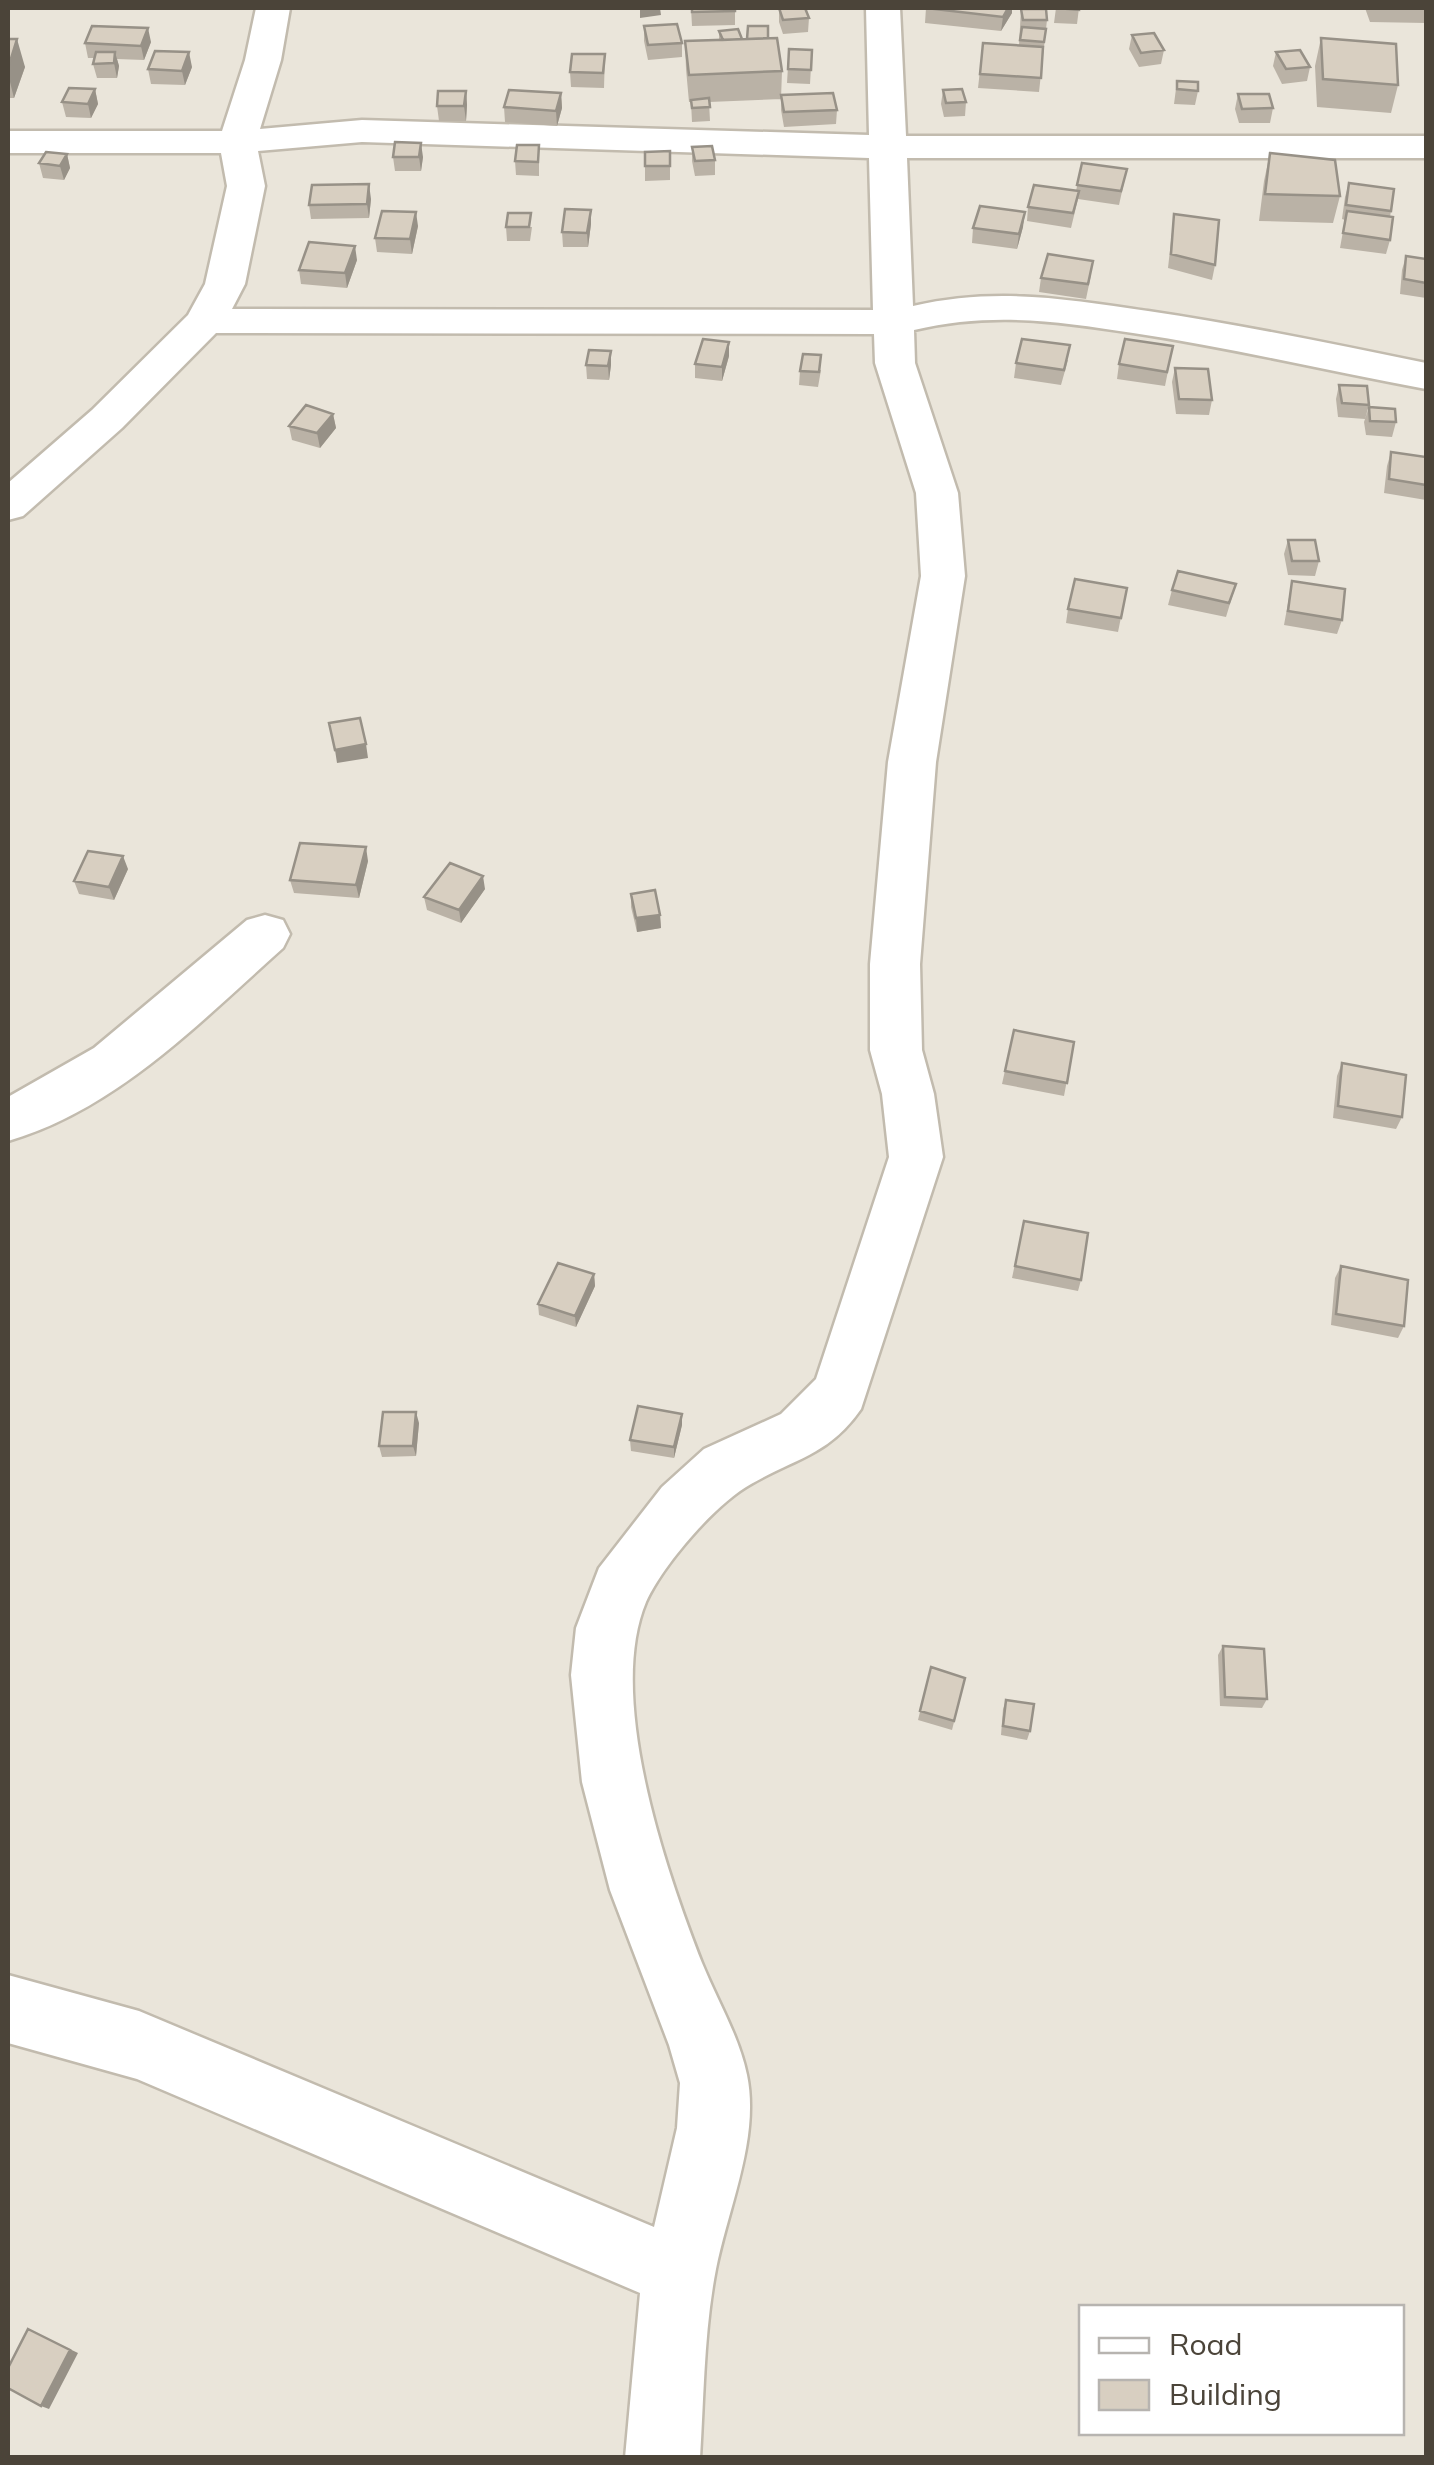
<svg xmlns="http://www.w3.org/2000/svg" width="1434" height="2465" viewBox="0 0 1434 2465" font-family="Mulish,sans-serif">
<style>
.residential{fill:#eae5da;fill-rule:evenodd}
.lines{fill:none;stroke-linecap:round;stroke-linejoin:round}
.minor-casing{stroke:#c2bbae;stroke-width:5}
.minor{fill:#fff;fill-rule:evenodd}
.wall{fill:#bab2a6}
.shaded-wall{fill:#979187}
.building{fill:#d8cfc1;stroke:#979187;stroke-width:2.5}
</style>
<rect width="100%" height="100%" fill="#f6f3ec"/>
<path class="residential" d="M 8,8 L 1426,8 L 1426,2457 L 8,2458 ZM 1082,2308 L 1402,2308 L 1402,2432 L 1082,2432 Z"/>
<g class="lines">
<defs>
<path id="minor" d="M 256,8 L 290,8 L 281,60 L 260,129 L 362,120 L 869,135 L 866,8 L 900,8 L 906,136 L 1426,136 L 1426,158 L 907,158 L 913,306 C 996,287 1065,299 1148,311 C 1242,325 1334,344 1426,363 L 1426,389 C 1329,371 1232,348 1133,333 C 1055,321 992,312 914,330 L 915,363 L 958,493 L 965,576 L 936,762 L 920,964 L 922,1050 L 934,1094 L 943,1157 L 861,1409 C 829,1455 796,1458 751,1484 C 715,1504 663,1565 646,1602 C 606,1697 666,1871 702,1963 C 717,2000 739,2036 747,2075 C 760,2138 728,2208 716,2269 C 704,2331 704,2395 700,2458 L 625,2458 L 640,2293 L 137,2079 L 8,2043 L 8,1975 L 139,2011 L 654,2227 L 677,2128 L 680,2083 L 669,2045 L 610,1890 L 582,1782 L 571,1675 L 576,1628 L 599,1568 L 662,1487 L 704,1449 L 781,1414 L 816,1379 L 889,1157 L 882,1094 L 870,1050 L 870,964 L 888,762 L 921,576 L 916,493 L 875,363 L 874,334 L 216,333 L 122,428 L 23,516 L 8,520 L 8,483 L 92,410 L 188,315 L 205,284 L 227,186 L 221,153 L 8,153 L 8,131 L 222,131 L 245,60 ZM 362,142 L 869,158 L 873,310 L 232,309 L 245,284 L 265,186 L 258,151 Z
M 265,915 L 283,920 L 290,934 L 283,948 C 201,1021 116,1110 8,1141 L 8,1097 L 94,1048 L 247,920 Z"/>
</defs>
<use href="#minor" class="minor-casing"/>
<use href="#minor" class="minor"/>
</g>
<path class="wall" d="M 691,8 L 735,8 L 735,25 L 692,26 Z
M 779,8 L 809,18 L 808,32 L 783,34 L 779,22 Z
M 926,8 L 1012,13 L 1001,31 L 925,23 Z
M 1056,8 L 1079,8 L 1077,24 L 1054,23 Z
M 1365,8 L 1426,8 L 1426,23 L 1370,22 Z
M 1021,9 L 1047,20 L 1039,92 L 978,88 L 983,43 L 1019,45 Z
M 644,26 L 682,43 L 682,57 L 648,60 L 644,41 Z
M 719,31 L 742,39 L 768,38 L 782,71 L 781,99 L 709,102 L 710,121 L 692,122 L 691,102 L 689,102 L 686,69 L 685,41 L 719,40 Z
M 1132,35 L 1164,50 L 1161,64 L 1139,67 L 1129,49 Z
M 1321,38 L 1398,85 L 1391,113 L 1317,107 L 1315,66 Z
M 8,39 L 25,67 L 14,98 L 8,98 Z
M 151,42 L 144,60 L 117,59 L 119,66 L 117,78 L 97,78 L 93,64 L 94,58 L 88,58 L 85,43 Z
M 789,49 L 812,50 L 810,84 L 787,83 Z
M 1276,52 L 1310,67 L 1307,81 L 1282,84 L 1273,66 Z
M 605,54 L 604,88 L 571,87 L 570,72 Z
M 192,67 L 185,85 L 151,84 L 148,69 Z
M 1177,81 L 1198,91 L 1195,105 L 1174,104 Z
M 95,89 L 98,104 L 91,118 L 66,117 L 62,102 Z
M 943,90 L 966,102 L 965,116 L 944,117 L 941,104 Z
M 466,91 L 467,105 L 466,121 L 439,121 L 437,106 Z
M 561,93 L 562,108 L 557,126 L 505,122 L 504,107 Z
M 1238,94 L 1273,108 L 1270,123 L 1239,123 L 1235,109 Z
M 781,95 L 837,110 L 836,124 L 784,127 L 781,110 Z
M 539,145 L 539,176 L 516,175 L 515,161 Z
M 692,147 L 715,160 L 715,175 L 695,176 L 692,161 Z
M 670,151 L 670,180 L 645,181 L 645,166 Z
M 1270,153 L 1340,196 L 1333,223 L 1259,221 L 1264,181 Z
M 67,154 L 70,168 L 64,180 L 43,178 L 39,163 Z
M 393,157 L 423,157 L 421,171 L 395,171 Z
M 1082,163 L 1127,169 L 1119,205 L 1078,199 L 1071,228 L 1027,221 L 1028,207 L 1076,191 Z
M 1349,183 L 1391,211 L 1390,217 L 1390,240 L 1386,254 L 1340,248 L 1345,220 L 1342,219 L 1345,197 Z
M 371,199 L 369,218 L 311,219 L 309,205 Z
M 591,210 L 591,224 L 588,247 L 563,247 L 562,232 Z
M 1174,214 L 1215,265 L 1212,280 L 1168,268 Z
M 418,226 L 412,254 L 377,252 L 375,238 Z
M 506,227 L 532,227 L 530,241 L 507,241 Z
M 1023,227 L 1017,249 L 972,243 L 973,228 Z
M 1406,256 L 1426,259 L 1426,298 L 1400,294 L 1402,270 Z
M 357,260 L 347,288 L 301,284 L 299,270 Z
M 1091,275 L 1086,299 L 1039,292 L 1041,278 Z
M 1173,346 L 1165,386 L 1117,379 L 1119,364 Z
M 729,356 L 722,381 L 695,378 L 695,364 Z
M 1068,360 L 1061,385 L 1014,378 L 1016,363 Z
M 586,365 L 611,365 L 609,380 L 587,379 Z
M 1175,368 L 1212,400 L 1209,415 L 1176,414 L 1172,382 Z
M 821,370 L 818,387 L 799,385 L 800,371 Z
M 1339,385 L 1369,405 L 1365,419 L 1338,417 L 1336,399 Z
M 1369,407 L 1396,422 L 1392,437 L 1366,435 L 1364,422 Z
M 333,414 L 336,428 L 320,448 L 292,440 L 289,426 Z
M 1391,452 L 1426,457 L 1426,500 L 1384,493 L 1387,466 Z
M 1288,540 L 1319,561 L 1315,576 L 1288,575 L 1284,554 Z
M 1292,581 L 1342,620 L 1337,634 L 1284,625 Z
M 1236,584 L 1226,617 L 1168,605 L 1172,590 Z
M 1127,588 L 1118,632 L 1066,623 L 1068,609 Z
M 368,861 L 359,898 L 294,893 L 290,880 Z
M 128,869 L 114,900 L 79,894 L 74,881 Z
M 485,889 L 461,923 L 427,910 L 424,897 Z
M 631,894 L 660,915 L 661,928 L 637,932 L 631,907 Z
M 1014,1030 L 1074,1042 L 1064,1096 L 1002,1084 Z
M 1342,1063 L 1402,1117 L 1396,1129 L 1333,1118 L 1337,1076 Z
M 1024,1221 L 1081,1280 L 1078,1291 L 1012,1278 Z
M 1341,1266 L 1404,1326 L 1398,1338 L 1331,1325 L 1335,1278 Z
M 594,1274 L 595,1286 L 576,1327 L 539,1315 L 538,1304 Z
M 682,1414 L 682,1425 L 674,1458 L 631,1451 L 630,1440 Z
M 419,1423 L 416,1456 L 382,1457 L 379,1446 Z
M 1223,1646 L 1267,1699 L 1262,1708 L 1220,1706 L 1218,1655 Z
M 931,1667 L 965,1678 L 952,1730 L 918,1720 Z
M 1006,1700 L 1030,1731 L 1027,1740 L 1001,1735 L 1003,1709 Z"/>
<path class="shaded-wall" d="M 640,8 L 660,8 L 661,15 L 640,18 Z
M 1008,8 L 1012,8 L 1012,13 L 1001,31 L 1003,17 Z
M 148,28 L 151,42 L 144,60 L 141,46 Z
M 17,39 L 25,67 L 14,98 L 8,74 L 8,68 Z
M 115,52 L 119,66 L 117,78 L 114,63 Z
M 189,52 L 192,67 L 185,85 L 182,71 Z
M 95,89 L 98,104 L 91,118 L 88,104 Z
M 466,91 L 467,105 L 466,121 L 464,106 Z
M 561,93 L 562,108 L 557,126 L 556,111 Z
M 421,143 L 423,157 L 421,171 L 419,157 Z
M 67,154 L 70,168 L 64,180 L 60,166 Z
M 369,184 L 371,199 L 369,218 L 367,204 Z
M 591,210 L 591,224 L 588,247 L 587,233 Z
M 416,212 L 418,226 L 412,254 L 410,239 Z
M 1025,212 L 1023,227 L 1017,249 L 1019,234 Z
M 355,246 L 357,260 L 347,288 L 345,273 Z
M 729,342 L 729,356 L 722,381 L 722,367 Z
M 611,351 L 611,365 L 609,380 L 608,366 Z
M 333,414 L 336,428 L 320,448 L 317,433 Z
M 366,744 L 368,758 L 337,763 L 335,750 Z
M 366,847 L 368,861 L 359,898 L 356,885 Z
M 123,856 L 128,869 L 114,900 L 109,887 Z
M 483,876 L 485,889 L 461,923 L 459,910 Z
M 660,915 L 661,928 L 637,932 L 636,918 Z
M 594,1274 L 595,1286 L 576,1327 L 575,1316 Z
M 416,1412 L 419,1423 L 416,1456 L 413,1446 Z
M 682,1414 L 682,1425 L 674,1458 L 674,1447 Z
M 28,2329 L 78,2353 L 49,2409 L 41,2406 Z"/>
<path class="building" d="M 692,8 L 735,8 L 735,11 L 692,12 Z
M 779,8 L 805,8 L 809,18 L 783,20 Z
M 926,8 L 1008,8 L 1003,17 Z
M 1056,8 L 1079,8 L 1079,10 Z
M 1021,9 L 1046,9 L 1047,20 L 1023,20 Z
M 677,24 L 682,43 L 648,45 L 644,26 Z
M 92,26 L 148,28 L 141,46 L 85,43 Z
M 748,26 L 768,26 L 768,38 L 747,39 Z
M 1022,27 L 1046,29 L 1044,42 L 1020,40 Z
M 738,29 L 742,39 L 723,40 L 719,31 Z
M 1154,33 L 1164,50 L 1141,53 L 1132,35 Z
M 777,38 L 782,71 L 689,75 L 685,41 Z
M 1321,38 L 1396,44 L 1398,85 L 1323,79 Z
M 8,39 L 17,39 L 8,68 Z
M 983,43 L 1043,47 L 1041,78 L 980,74 Z
M 789,49 L 812,50 L 811,70 L 788,69 Z
M 1300,50 L 1310,67 L 1286,69 L 1276,52 Z
M 155,51 L 189,52 L 182,71 L 148,69 Z
M 96,52 L 115,52 L 114,63 L 93,64 Z
M 572,54 L 605,54 L 603,73 L 570,72 Z
M 1177,81 L 1198,82 L 1198,91 L 1177,89 Z
M 69,88 L 95,89 L 88,104 L 62,102 Z
M 962,89 L 966,102 L 946,103 L 943,90 Z
M 509,90 L 561,93 L 556,111 L 504,107 Z
M 438,91 L 466,91 L 464,106 L 437,106 Z
M 833,93 L 837,110 L 784,112 L 781,95 Z
M 1238,94 L 1269,94 L 1273,108 L 1242,109 Z
M 709,98 L 710,107 L 692,108 L 691,100 Z
M 395,142 L 421,143 L 419,157 L 393,157 Z
M 517,145 L 539,145 L 538,162 L 515,161 Z
M 712,146 L 715,160 L 695,161 L 692,147 Z
M 670,151 L 670,166 L 645,166 L 645,152 Z
M 46,152 L 67,154 L 60,166 L 39,163 Z
M 1270,153 L 1335,160 L 1340,196 L 1265,194 Z
M 1082,163 L 1127,169 L 1121,191 L 1077,185 Z
M 1349,183 L 1394,189 L 1391,211 L 1346,205 Z
M 369,184 L 367,204 L 309,205 L 312,185 Z
M 1034,185 L 1079,191 L 1073,213 L 1028,207 Z
M 980,206 L 1025,212 L 1019,234 L 973,228 Z
M 565,209 L 591,210 L 587,233 L 562,232 Z
M 382,211 L 416,212 L 410,239 L 375,238 Z
M 1347,211 L 1393,217 L 1390,240 L 1343,233 Z
M 508,213 L 531,213 L 529,227 L 506,227 Z
M 1174,214 L 1219,220 L 1215,265 L 1171,254 Z
M 309,242 L 355,246 L 345,273 L 299,270 Z
M 1048,254 L 1093,261 L 1088,284 L 1041,278 Z
M 1406,256 L 1426,259 L 1426,283 L 1404,279 Z
M 703,339 L 729,342 L 722,367 L 695,364 Z
M 1022,339 L 1070,345 L 1064,370 L 1016,363 Z
M 1125,339 L 1173,346 L 1167,372 L 1119,364 Z
M 589,350 L 611,351 L 608,366 L 586,365 Z
M 803,354 L 821,355 L 819,372 L 800,371 Z
M 1175,368 L 1208,369 L 1212,400 L 1179,399 Z
M 1339,385 L 1367,386 L 1369,405 L 1342,403 Z
M 306,405 L 333,414 L 317,433 L 289,426 Z
M 1369,407 L 1395,409 L 1396,422 L 1370,421 Z
M 1391,452 L 1426,457 L 1426,485 L 1389,479 Z
M 1288,540 L 1315,540 L 1319,561 L 1292,561 Z
M 1178,571 L 1236,584 L 1229,603 L 1172,590 Z
M 1075,579 L 1127,588 L 1121,618 L 1068,609 Z
M 1292,581 L 1345,589 L 1342,620 L 1288,611 Z
M 360,718 L 366,744 L 335,750 L 329,723 Z
M 300,843 L 366,847 L 356,885 L 290,880 Z
M 88,851 L 123,856 L 109,887 L 74,881 Z
M 450,863 L 483,876 L 459,910 L 424,897 Z
M 655,890 L 660,915 L 636,918 L 631,894 Z
M 1014,1030 L 1074,1042 L 1067,1083 L 1005,1071 Z
M 1342,1063 L 1406,1075 L 1402,1117 L 1338,1106 Z
M 1024,1221 L 1088,1233 L 1081,1280 L 1015,1266 Z
M 558,1263 L 594,1274 L 575,1316 L 538,1304 Z
M 1341,1266 L 1408,1280 L 1404,1326 L 1336,1314 Z
M 638,1406 L 682,1414 L 674,1447 L 630,1440 Z
M 383,1412 L 416,1412 L 413,1446 L 379,1446 Z
M 1223,1646 L 1264,1649 L 1267,1699 L 1225,1697 Z
M 931,1667 L 965,1678 L 954,1721 L 920,1711 Z
M 1006,1700 L 1034,1704 L 1030,1731 L 1003,1726 Z
M 28,2329 L 70,2350 L 41,2406 L 8,2388 L 8,2368 Z"/>
<rect width="1434" height="2465" fill="none" stroke="#4b4439" stroke-width="20"/>
<rect x="1079" y="2305" width="325" height="130" fill="#ffffff" stroke="#b7b4b0" stroke-width="2.5"/>
<rect x="1099" y="2338" width="50" height="15" fill="#ffffff" stroke="#b7b4b0" stroke-width="2.5"/>
<text x="1169" y="2355" font-size="30" fill="#4b4439">Road</text>
<rect x="1099" y="2380" width="50" height="30" fill="#d8cfc1" stroke="#b7b4b0" stroke-width="2.5"/>
<text x="1169" y="2405" font-size="30" fill="#4b4439">Building</text>
</svg>
